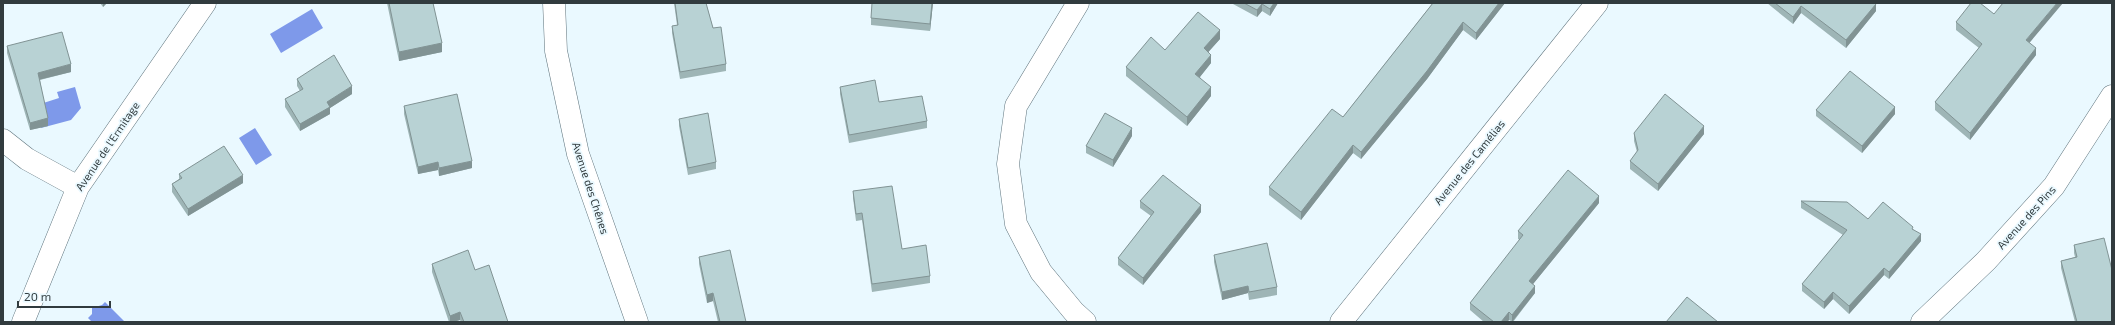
<svg xmlns="http://www.w3.org/2000/svg" width="2115" height="325" viewBox="0 0 2115 325" font-family="'Exo 2',sans-serif">
<style>
.water{fill:#7e99ea}
.lines{fill:none;stroke-linecap:round;stroke-linejoin:round}
.street-casing{stroke:#5f747d;stroke-width:23}
.street{stroke:#fff;stroke-width:22}
.wall{fill:#9eb5b6}
.shaded-wall{fill:#819394}
.building{fill:#b8d2d4;stroke:#819394}
.labels{text-anchor:middle;dominant-baseline:central;stroke-width:3.5;stroke-linejoin:round;paint-order:stroke}
.street-label{font-size:11px;fill:#313b3e;stroke:#eaf9ff}
</style>
<rect width="100%" height="100%" fill="#eaf9ff"/>
<path class="water" d="M 312,9 L 323,28 L 281,53 L 270,34 Z
M 75,87 L 81,108 L 71,120 L 41,128 L 34,106 L 59,98 L 57,92 Z
M 255,128 L 272,155 L 256,165 L 239,138 Z
M 105,302 L 125,322 L 92,322 L 88,318 L 92,314 L 92,308 L 102,305 Z"/>
<g class="lines">
<defs>
<path id="street" d="M 554,3 L 556,51 L 578,154 L 637,322
M 1078,3 L 1016,106 L 1008,164 L 1016,224 L 1041,272 L 1074,312 L 1085,322
M 3,140 L 27,159 L 78,187
M 23,322 L 78,187 L 205,3
M 1341,322 L 1597,3
M 1922,322 L 1986,261 L 2054,186 L 2112,96"/>
</defs>
<use href="#street" class="street-casing"/>
<use href="#street" class="street"/>
</g>
<path class="wall" d="M 100,3 L 107,3 L 103,7 Z
M 387,3 L 433,3 L 442,52 L 399,61 Z
M 674,3 L 706,3 L 713,28 L 726,64 L 726,71 L 680,79 L 672,33 L 672,26 L 677,25 Z
M 933,3 L 930,31 L 871,25 L 871,18 Z
M 1233,3 L 1278,3 L 1270,16 L 1262,11 L 1257,17 L 1233,4 Z
M 1432,3 L 1505,3 L 1476,40 L 1463,30 L 1427,79 L 1361,159 L 1353,153 L 1301,220 L 1269,195 L 1269,187 L 1343,117 L 1432,4 Z
M 1767,3 L 1875,3 L 1876,11 L 1846,48 L 1801,13 L 1793,24 Z
M 1994,14 L 2030,43 L 2036,55 L 1970,140 L 1935,110 L 1935,102 L 1979,48 L 1956,30 L 1956,22 Z
M 1220,39 L 1208,52 L 1211,63 L 1200,77 L 1211,96 L 1187,126 L 1126,76 L 1126,67 L 1165,50 Z
M 7,46 L 71,72 L 40,80 L 48,126 L 30,130 L 7,53 Z
M 297,79 L 352,94 L 330,108 L 330,114 L 300,131 L 285,107 L 285,99 L 300,91 L 297,86 Z
M 840,87 L 927,121 L 927,128 L 849,143 L 840,94 Z
M 404,106 L 472,168 L 439,176 L 438,170 L 418,174 L 404,114 Z
M 1816,110 L 1895,114 L 1862,153 L 1816,116 Z
M 679,119 L 716,162 L 716,169 L 688,175 L 679,126 Z
M 1634,133 L 1704,134 L 1658,191 L 1630,169 L 1630,161 L 1637,152 L 1634,141 Z
M 1132,136 L 1113,167 L 1086,153 L 1086,146 Z
M 179,174 L 243,183 L 188,216 L 172,192 L 172,184 L 179,179 Z
M 853,191 L 902,249 L 930,276 L 930,283 L 872,292 L 862,220 L 856,221 L 853,198 Z
M 1140,201 L 1201,212 L 1143,285 L 1118,265 L 1118,258 L 1151,216 L 1140,208 Z
M 1801,201 L 1868,219 L 1913,229 L 1921,241 L 1889,279 L 1884,275 L 1849,314 L 1833,299 L 1824,309 L 1802,291 L 1802,284 L 1843,235 L 1801,208 Z
M 1599,203 L 1533,284 L 1535,293 L 1513,322 L 1509,320 L 1507,322 L 1484,322 L 1470,310 L 1470,303 L 1520,240 L 1518,239 L 1518,231 Z
M 2074,245 L 2112,322 L 2075,322 L 2061,268 L 2061,261 L 2075,257 L 2074,253 Z
M 1214,255 L 1277,287 L 1277,295 L 1249,300 L 1248,293 L 1222,300 L 1214,262 Z
M 699,257 L 746,322 L 718,322 L 713,301 L 707,303 L 699,264 Z
M 432,264 L 475,270 L 508,322 L 461,322 L 460,320 L 453,322 L 449,322 L 432,272 Z"/>
<path class="shaded-wall" d="M 103,3 L 107,3 L 103,7 Z
M 932,3 L 933,3 L 930,31 L 930,24 Z
M 1274,3 L 1278,3 L 1270,16 L 1270,9 Z
M 1499,3 L 1505,3 L 1476,40 L 1476,33 Z
M 2057,3 L 2063,3 L 2026,47 L 2026,40 Z
M 1262,4 L 1262,11 L 1257,17 L 1257,10 Z
M 1876,4 L 1876,11 L 1846,48 L 1846,40 Z
M 1801,6 L 1801,13 L 1793,24 L 1793,17 Z
M 1463,22 L 1463,30 L 1427,79 L 1361,159 L 1361,152 Z
M 1220,30 L 1220,39 L 1204,57 L 1204,48 Z
M 442,43 L 442,52 L 399,61 L 399,52 Z
M 2036,48 L 2036,55 L 1970,140 L 1970,133 Z
M 1211,55 L 1211,63 L 1195,83 L 1195,74 Z
M 71,64 L 71,72 L 38,80 L 38,73 Z
M 352,86 L 352,94 L 330,108 L 330,114 L 300,131 L 300,124 L 327,102 Z
M 1211,87 L 1211,96 L 1187,126 L 1187,117 Z
M 1895,107 L 1895,114 L 1862,153 L 1862,146 Z
M 48,118 L 48,126 L 30,130 L 30,123 Z
M 1704,126 L 1704,134 L 1658,191 L 1658,184 Z
M 1132,128 L 1132,136 L 1113,167 L 1113,160 Z
M 1353,145 L 1353,153 L 1301,220 L 1301,212 Z
M 472,161 L 472,168 L 439,176 L 439,168 Z
M 438,162 L 438,170 L 418,174 L 418,167 Z
M 243,175 L 243,183 L 188,216 L 188,209 Z
M 1599,196 L 1599,203 L 1529,289 L 1529,281 Z
M 1201,205 L 1201,212 L 1143,285 L 1143,278 Z
M 1921,234 L 1921,241 L 1889,279 L 1889,272 Z
M 1884,268 L 1884,275 L 1849,314 L 1849,306 Z
M 1248,286 L 1248,293 L 1222,300 L 1222,292 Z
M 1535,286 L 1535,293 L 1512,322 L 1512,315 Z
M 1833,292 L 1833,299 L 1824,309 L 1824,302 Z
M 713,293 L 713,301 L 707,303 L 707,295 Z
M 460,312 L 460,320 L 453,322 L 450,322 L 450,316 Z
M 1509,312 L 1509,320 L 1507,322 L 1501,322 Z"/>
<path class="building" d="M 389,3 L 433,3 L 442,43 L 399,52 Z
M 675,3 L 706,3 L 713,28 L 721,27 L 726,64 L 680,72 L 672,26 L 678,25 Z
M 872,3 L 932,3 L 930,24 L 871,18 Z
M 1244,3 L 1274,3 L 1270,9 L 1262,4 L 1257,10 Z
M 1433,3 L 1499,3 L 1476,33 L 1463,22 L 1427,71 L 1361,152 L 1353,145 L 1301,212 L 1269,187 L 1332,109 L 1343,117 Z
M 1775,3 L 1875,3 L 1876,4 L 1846,40 L 1801,6 L 1793,17 Z
M 1971,3 L 1980,3 L 1994,14 L 2003,3 L 2057,3 L 2026,40 L 2036,48 L 1970,133 L 1935,102 L 1982,44 L 1956,22 Z
M 1198,12 L 1220,30 L 1204,48 L 1211,55 L 1195,74 L 1211,87 L 1187,117 L 1126,67 L 1151,37 L 1165,50 Z
M 62,32 L 71,64 L 38,73 L 48,118 L 30,123 L 7,46 Z
M 334,55 L 352,86 L 327,102 L 330,107 L 300,124 L 285,99 L 303,89 L 297,79 Z
M 1850,71 L 1895,107 L 1862,146 L 1816,110 Z
M 875,80 L 879,102 L 922,96 L 927,121 L 849,135 L 840,87 Z
M 457,94 L 472,161 L 439,168 L 438,162 L 418,167 L 404,106 Z
M 1665,94 L 1704,126 L 1658,184 L 1630,161 L 1638,150 L 1634,133 Z
M 708,113 L 716,162 L 688,168 L 679,119 Z
M 1105,113 L 1132,128 L 1113,160 L 1086,146 Z
M 224,146 L 243,175 L 188,209 L 172,184 L 182,178 L 179,174 Z
M 1568,170 L 1599,196 L 1529,281 L 1535,286 L 1512,315 L 1509,312 L 1501,322 L 1494,322 L 1470,303 L 1523,235 L 1518,231 Z
M 1163,175 L 1201,205 L 1143,278 L 1118,258 L 1154,212 L 1140,201 Z
M 892,186 L 902,249 L 926,245 L 930,276 L 872,284 L 862,213 L 856,214 L 853,191 Z
M 1801,201 L 1847,202 L 1868,219 L 1883,202 L 1913,227 L 1912,229 L 1921,234 L 1889,272 L 1884,268 L 1849,306 L 1833,292 L 1824,302 L 1802,284 L 1847,230 Z
M 2104,238 L 2112,270 L 2112,322 L 2077,322 L 2061,261 L 2077,257 L 2074,245 Z
M 1267,243 L 1277,287 L 1249,292 L 1248,286 L 1222,292 L 1214,255 Z
M 468,250 L 475,270 L 489,265 L 508,322 L 464,322 L 460,312 L 450,316 L 432,264 Z
M 730,250 L 746,322 L 720,322 L 713,293 L 707,295 L 699,257 Z
M 1687,297 L 1718,322 L 1666,322 Z"/>
<g class="labels">
<g class="street-label">
<text transform="translate(107 146) rotate(-56)">Avenue de l'Ermitage</text>
<text transform="translate(1469 162) rotate(-51)">Avenue des Camélias</text>
<text transform="translate(591 188) rotate(72)">Avenue des Chênes</text>
<text transform="translate(2026 217) rotate(-48)">Avenue des Pins</text>
</g>
</g>
<rect width="2115" height="325" fill="none" stroke="#313b3e" stroke-width="8"/>
<path d="M18 301v6h92v-6" fill="none" stroke="#313b3e" stroke-width="2"/>
<text x="24" y="301" font-size="12" fill="#313b3e" stroke="#eaf9ff" stroke-width="3" paint-order="stroke">20 m</text>
</svg>
